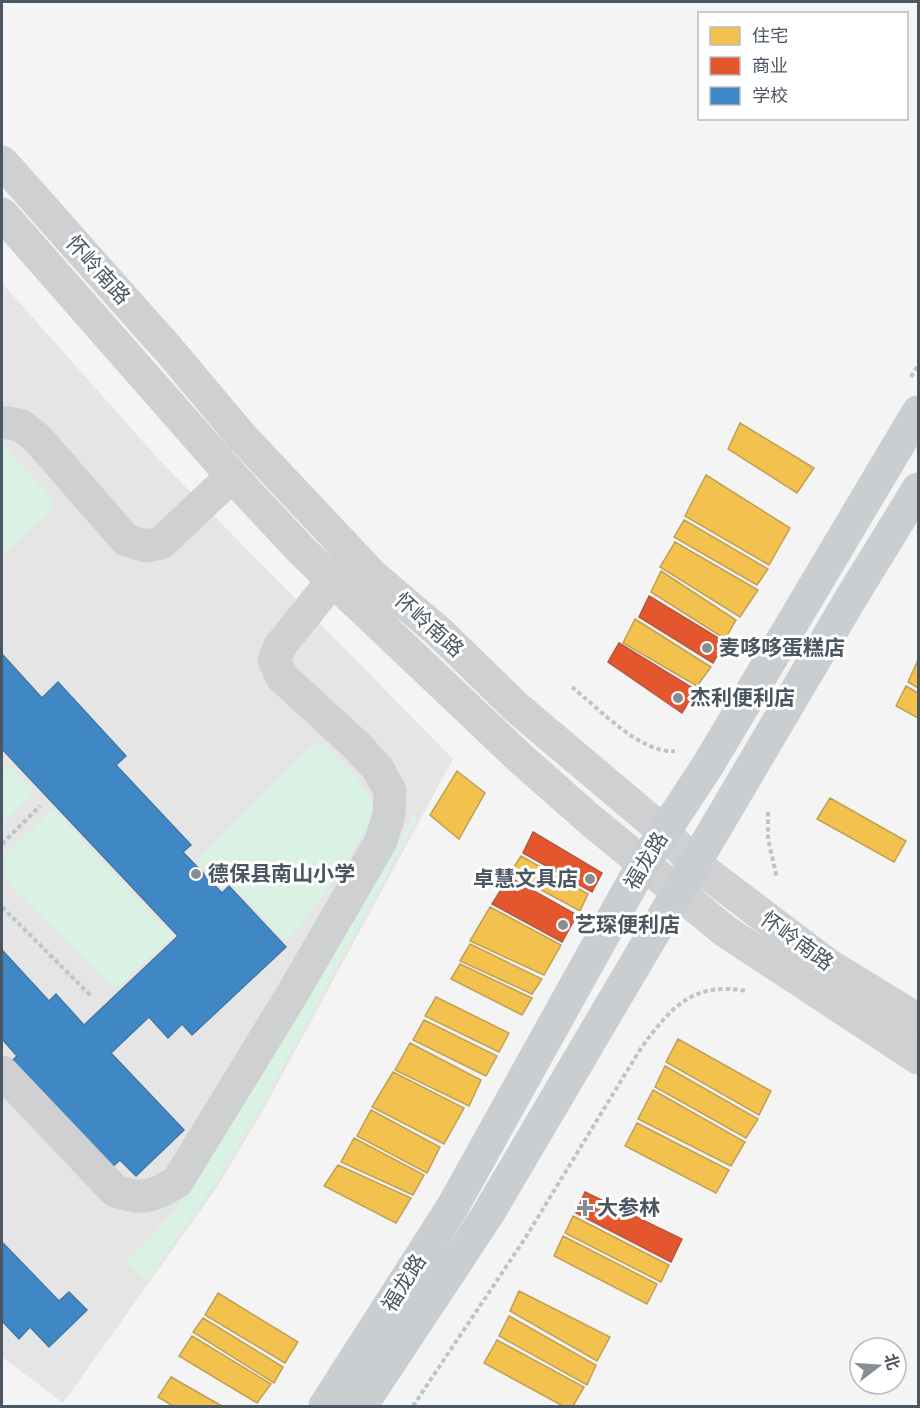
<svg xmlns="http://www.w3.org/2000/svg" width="920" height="1408" viewBox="0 0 920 1408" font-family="'Roboto Condensed','Noto Sans SC',sans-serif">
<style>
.education{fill:#e6e5e6}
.green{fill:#d9f2e3}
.homes{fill:#f2c14e;stroke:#c0a154;stroke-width:1.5}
.shops{fill:#e4572e;stroke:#b6573d;stroke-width:1.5}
.schools{fill:#3f88c5;stroke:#4279a7;stroke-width:1.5}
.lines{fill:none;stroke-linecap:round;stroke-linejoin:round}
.path{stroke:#bcc7c4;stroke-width:4;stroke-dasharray:4.5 3;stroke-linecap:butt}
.minor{stroke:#ced0d2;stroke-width:33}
.major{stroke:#caced1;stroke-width:33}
.poi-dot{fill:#868d94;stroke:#fff;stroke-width:2}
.labels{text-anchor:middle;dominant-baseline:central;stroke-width:6;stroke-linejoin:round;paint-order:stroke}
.street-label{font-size:21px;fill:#4a5661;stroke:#fff}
.poi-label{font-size:21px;font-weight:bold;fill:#4a5661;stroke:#fff;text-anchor:start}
</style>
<rect width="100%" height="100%" fill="#f4f4f4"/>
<path class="education" d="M 2,283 L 163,464 L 453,759 L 264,1108 L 218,1186 L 63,1403 L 2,1357 Z"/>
<path class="green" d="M 2,444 L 50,496 L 52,504 L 48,513 L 2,555 Z
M 322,744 C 335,752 369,788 372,803 C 377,831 306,918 287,942 L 231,883 L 222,889 L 197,861 L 312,745 Z
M 10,766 L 35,792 L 2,822 L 2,774 Z
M 53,809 L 172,936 L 116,989 L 9,884 L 4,864 L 7,853 Z
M 414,814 L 417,818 L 262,1106 L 216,1182 L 147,1281 L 126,1263 L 176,1209 L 192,1185 L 363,905 Z"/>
<path class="homes" d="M 740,423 L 814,468 L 797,493 L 728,449 Z
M 706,475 L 790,528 L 769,565 L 685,516 Z
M 684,520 L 768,569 L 757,585 L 674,537 Z
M 675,542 L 758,590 L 740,617 L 660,567 Z
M 661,571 L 736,620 L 725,639 L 651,592 Z
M 635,619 L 711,667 L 697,686 L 623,643 Z
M 918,660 L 918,688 L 908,682 Z
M 906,686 L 918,693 L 918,718 L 896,706 Z
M 457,771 L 485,793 L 459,839 L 430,815 Z
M 830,798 L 906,841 L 894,862 L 817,819 Z
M 521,856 L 588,894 L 580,911 L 510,873 Z
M 490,907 L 561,945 L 544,975 L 470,941 Z
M 470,944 L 542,979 L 532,994 L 460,961 Z
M 460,964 L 532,998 L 522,1015 L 451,979 Z
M 436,997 L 509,1033 L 499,1052 L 425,1016 Z
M 424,1020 L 497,1056 L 486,1076 L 413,1040 Z
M 678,1039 L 771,1091 L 759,1115 L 666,1062 Z
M 410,1043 L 481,1080 L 469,1106 L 395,1070 Z
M 665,1066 L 758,1119 L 746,1138 L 655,1087 Z
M 393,1072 L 464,1108 L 444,1144 L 372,1107 Z
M 653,1090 L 745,1142 L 731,1166 L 638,1119 Z
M 371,1110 L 440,1147 L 427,1173 L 357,1136 Z
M 637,1123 L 729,1170 L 716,1193 L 625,1146 Z
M 354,1138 L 424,1175 L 413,1195 L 341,1162 Z
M 338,1165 L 411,1198 L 396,1223 L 324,1186 Z
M 573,1216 L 669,1265 L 661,1282 L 565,1233 Z
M 563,1236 L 657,1284 L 647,1304 L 554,1256 Z
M 519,1291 L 610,1337 L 597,1361 L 510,1311 Z
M 218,1293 L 298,1342 L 285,1363 L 205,1315 Z
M 509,1316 L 596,1365 L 587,1385 L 499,1336 Z
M 203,1318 L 283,1367 L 274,1383 L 193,1332 Z
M 192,1336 L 271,1384 L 257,1403 L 179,1356 Z
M 497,1340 L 584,1387 L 573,1406 L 563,1406 L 484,1363 Z
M 171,1377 L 222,1406 L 173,1406 L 158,1397 Z"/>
<path class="shops" d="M 649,596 L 725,642 L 713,663 L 639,617 Z
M 619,643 L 696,690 L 682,713 L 608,662 Z
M 533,832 L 602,873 L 592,892 L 523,853 Z
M 509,877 L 577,915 L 562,942 L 492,904 Z
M 585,1192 L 682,1239 L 671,1262 L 576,1213 Z"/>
<path class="schools" d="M 2,654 L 42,698 L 58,682 L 126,756 L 116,765 L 191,845 L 183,852 L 222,893 L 229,886 L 286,947 L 192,1035 L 182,1024 L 168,1038 L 149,1017 L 111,1053 L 184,1130 L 136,1176 L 120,1160 L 110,1169 L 11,1062 L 17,1056 L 2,1039 L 2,950 L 49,1001 L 56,994 L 84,1025 L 178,936 L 2,749 Z
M 2,1242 L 59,1301 L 69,1292 L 87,1310 L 49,1347 L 30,1327 L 19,1339 L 2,1321 Z"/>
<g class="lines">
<path class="path" d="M 911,377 L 918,365
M 572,687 C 598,708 641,754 675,751
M 768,812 L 768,839 L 777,878
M 2,844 L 40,806
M 2,907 L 92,997
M 413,1406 L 524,1240 L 641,1048 C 671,1008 692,981 747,991"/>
<path class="minor" d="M 2,162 L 169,350 L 242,437 L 373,576 L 439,632 L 516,707 L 663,831 L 695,864 L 827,964 L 918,1020
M 2,214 L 232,476 L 302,551 L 518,756 L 588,818 L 725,931 L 918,1058
M 2,422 L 20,425 L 37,438 L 126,540 L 146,546 L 161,543 L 232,476
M 2,1072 L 115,1191 C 143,1200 152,1197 177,1182 L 291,996 L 381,841 L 389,815 L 390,791 L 378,769 L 357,746 L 282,677 L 274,660 L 280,646 L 333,580"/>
<path class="major" d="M 325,1406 L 453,1206 L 643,864 L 708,765 L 918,412
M 361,1406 L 488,1214 L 851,598 L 918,489"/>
</g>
<g class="poi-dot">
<circle cx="707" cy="648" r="6"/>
<circle cx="678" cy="698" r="6"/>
<circle cx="196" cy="874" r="6"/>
<circle cx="590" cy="879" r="6"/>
<circle cx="563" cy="925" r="6"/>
<path d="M582 1199h6v6h6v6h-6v6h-6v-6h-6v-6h6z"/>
</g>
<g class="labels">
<g class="street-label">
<text transform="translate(98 270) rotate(48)">怀岭南路</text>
<text transform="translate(429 625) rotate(42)">怀岭南路</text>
<text transform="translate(646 861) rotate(-59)">福龙路</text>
<text transform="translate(797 941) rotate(36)">怀岭南路</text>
<text transform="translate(404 1283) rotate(-58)">福龙路</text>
</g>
<g class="poi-label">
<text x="719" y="648">麦哆哆蛋糕店</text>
<text x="690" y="698">杰利便利店</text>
<text x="208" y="874">德保县南山小学</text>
<text x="578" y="879" text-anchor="end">卓慧文具店</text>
<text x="575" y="925">艺琛便利店</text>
<text x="597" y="1208">大参林</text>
</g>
</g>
<rect width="920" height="1408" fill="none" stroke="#4a5661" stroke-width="6"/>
<rect x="698" y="12" width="210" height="108" fill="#ffffff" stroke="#b7bbc0" stroke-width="1.5"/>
<rect x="710" y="27" width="30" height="18" fill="#f2c14e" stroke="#b7bbc0" stroke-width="1.5"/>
<text x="752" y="42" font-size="18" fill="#4a5661">住宅</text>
<rect x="710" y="57" width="30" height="18" fill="#e4572e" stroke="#b7bbc0" stroke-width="1.5"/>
<text x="752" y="72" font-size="18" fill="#4a5661">商业</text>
<rect x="710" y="87" width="30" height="18" fill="#3f88c5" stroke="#b7bbc0" stroke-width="1.5"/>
<text x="752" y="102" font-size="18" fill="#4a5661">学校</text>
<g transform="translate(878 1366) rotate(73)"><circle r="28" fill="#ffffff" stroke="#b7bbc0" stroke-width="1.5"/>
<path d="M0-4.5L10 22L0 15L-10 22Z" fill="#868d94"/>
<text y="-9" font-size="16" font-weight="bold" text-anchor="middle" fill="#4a5661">北</text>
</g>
</svg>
